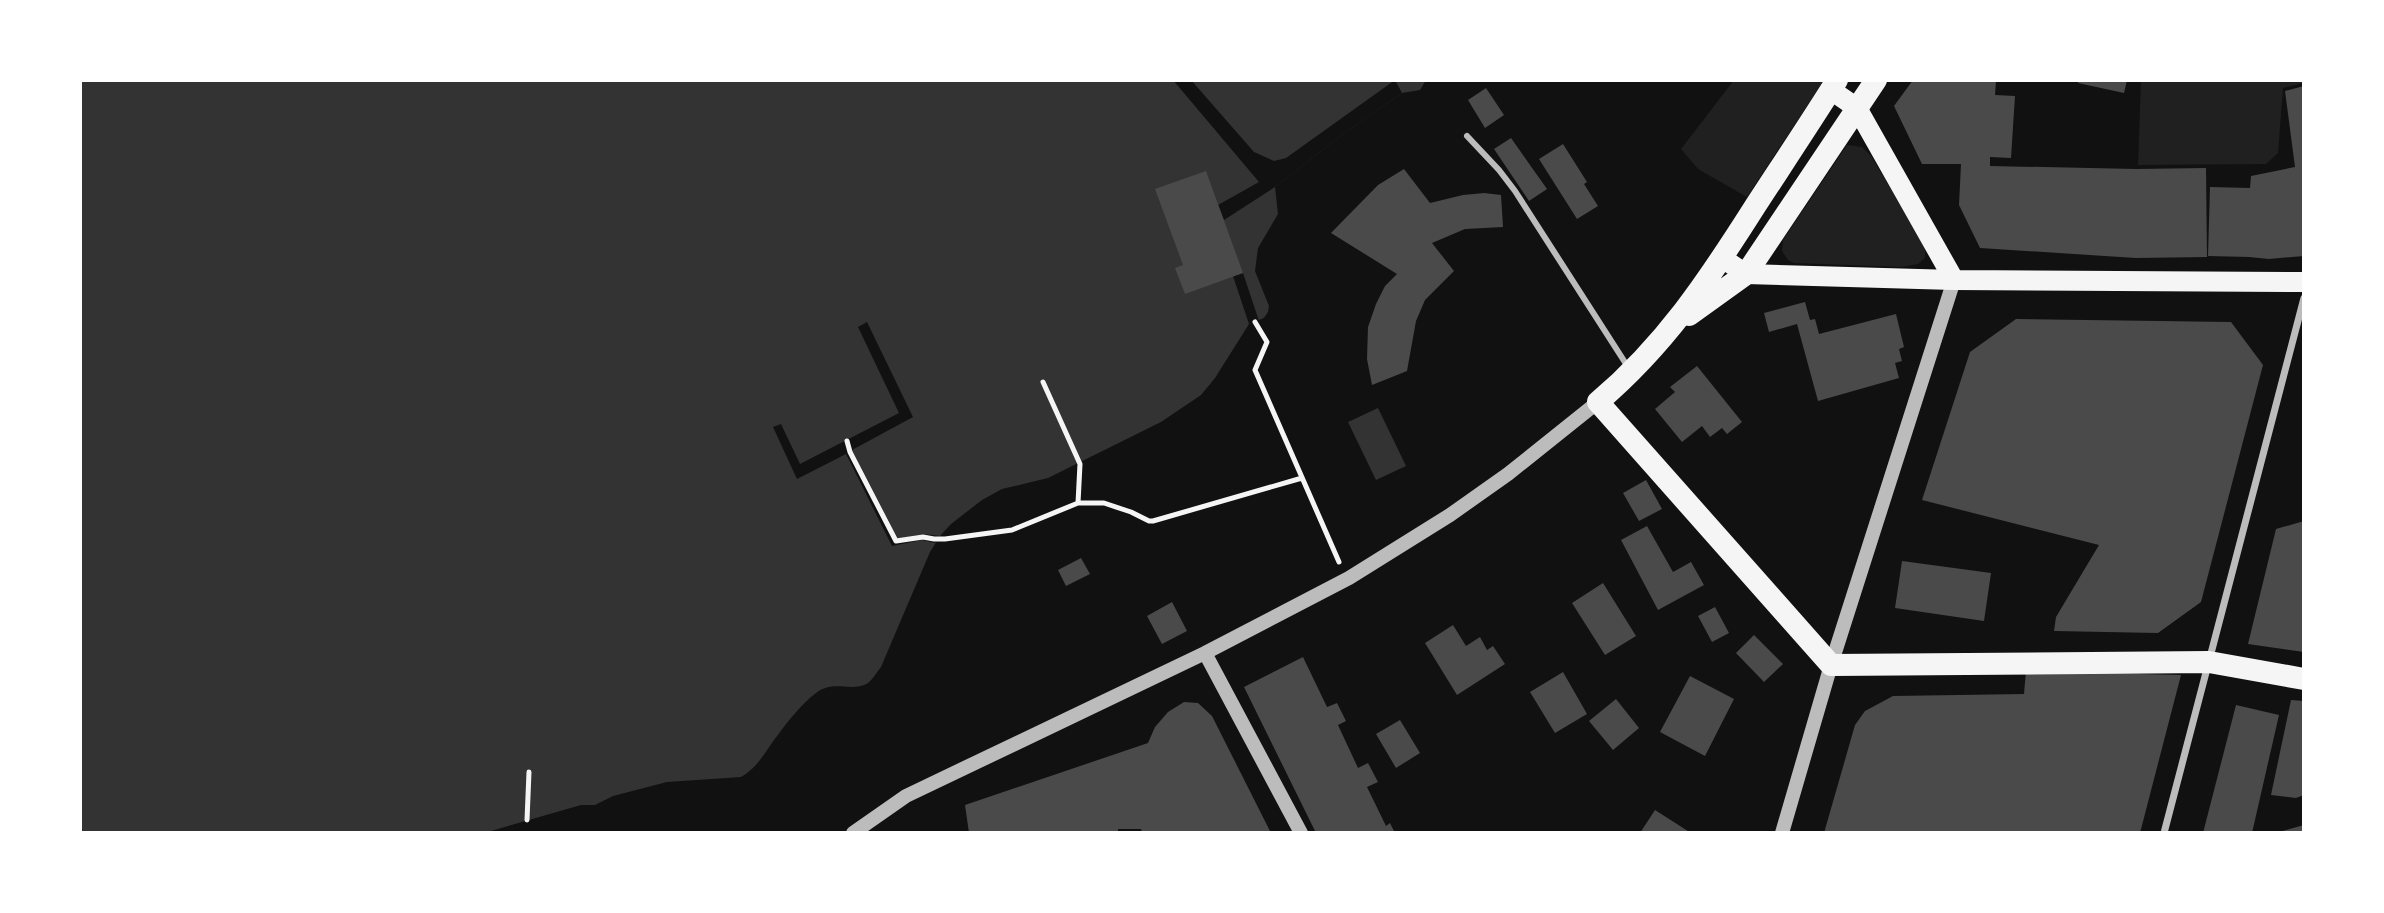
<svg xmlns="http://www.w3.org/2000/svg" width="2384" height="913" viewBox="0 0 2384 913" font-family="'Fira Sans Condensed',sans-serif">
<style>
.green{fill:#202020}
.water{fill:#333}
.pier{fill:#111}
.building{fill:#4a4a4a}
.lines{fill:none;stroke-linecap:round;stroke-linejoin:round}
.path{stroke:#f5f5f5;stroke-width:5}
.service{stroke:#bcbcbc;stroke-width:6}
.pedestrian{stroke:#bcbcbc;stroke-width:7}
.tertiary{stroke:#bcbcbc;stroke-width:14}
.primary{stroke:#f5f5f5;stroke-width:20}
.trunk{stroke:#f5f5f5;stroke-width:22}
</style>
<rect width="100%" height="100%" fill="#111"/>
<path class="green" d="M 1734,80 L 1824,80 L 1747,197 L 1698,169 L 1681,149 Z
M 2141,80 L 2304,80 L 2304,83 L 2283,88 L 2278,153 L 2266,164 L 2138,165 Z
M 1847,145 L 1862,147 L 1871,156 L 1921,239 L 1925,249 L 1925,258 L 1918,264 L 1902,267 L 1794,263 L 1788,260 L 1782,251 L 1783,240 Z"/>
<path class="water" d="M 80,80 L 1426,80 L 1420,90 L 1402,93 L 1343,134 L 1275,187 L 1278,214 L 1258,248 L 1255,271 L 1269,306 L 1268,312 L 1264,318 L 1249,324 L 1215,378 L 1201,395 L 1161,422 L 1048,478 L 1002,489 L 982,500 L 951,524 L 940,536 L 930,552 L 881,667 C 876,673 871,683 864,685 C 848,691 833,680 816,693 C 800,705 786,724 774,740 C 764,754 757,768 741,777 L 667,782 L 613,796 L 595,805 L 581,805 L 484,833 L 80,833 Z
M 1378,408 L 1406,466 L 1376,480 L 1348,422 Z"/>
<path class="pier" d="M 1173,80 L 1191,80 L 1254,152 L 1274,161 L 1286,158 L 1395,80 L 1402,93 L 1343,134 L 1275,187 L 1224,220 L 1218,205 L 1259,182 Z
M 1243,273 L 1259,321 L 1249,324 L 1233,276 Z
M 867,322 L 913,417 L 852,450 L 898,539 L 924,534 L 940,536 L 935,543 L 922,540 L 892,546 L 846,454 L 797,479 L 773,427 L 781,424 L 800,464 L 899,413 L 858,327 Z"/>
<path class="building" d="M 1913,80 L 1996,80 L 1995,95 L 2015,96 L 2011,158 L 1990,157 L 1990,166 L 2136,169 L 2206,168 L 2207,257 L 2136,258 L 1980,248 L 1959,205 L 1961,164 L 1922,164 L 1894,106 Z
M 2079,80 L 2127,80 L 2124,93 L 2078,83 Z
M 2304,86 L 2304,256 L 2269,259 L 2249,257 L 2208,256 L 2210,187 L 2250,188 L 2251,176 L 2295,167 L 2285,91 Z
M 1486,88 L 1504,115 L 1485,128 L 1468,100 Z
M 1511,138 L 1547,189 L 1529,201 L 1494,149 Z
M 1563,144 L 1587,182 L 1584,184 L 1598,206 L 1577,219 L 1539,159 Z
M 1404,169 L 1430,203 L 1463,195 L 1484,193 L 1501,195 L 1503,227 L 1465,229 L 1432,243 L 1454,271 L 1425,300 L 1416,321 L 1407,371 L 1372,385 L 1367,359 L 1368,327 L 1376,304 L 1385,286 L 1397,274 L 1331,233 L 1378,185 Z
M 1206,171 L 1243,273 L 1185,294 L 1175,268 L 1183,265 L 1155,189 Z
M 1805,302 L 1810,320 L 1815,319 L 1819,334 L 1896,314 L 1904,347 L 1899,349 L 1902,361 L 1895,363 L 1899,378 L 1818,401 L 1797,324 L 1769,332 L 1764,313 Z
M 2016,319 L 2231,322 L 2263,365 L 2201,602 L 2158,633 L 2054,631 L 2056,617 L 2099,545 L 1922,500 L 1970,352 Z
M 1697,366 L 1742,422 L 1727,434 L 1722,428 L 1710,437 L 1702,426 L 1682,442 L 1655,409 L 1675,392 L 1670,387 Z
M 1646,480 L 1662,509 L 1639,521 L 1623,493 Z
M 2304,521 L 2304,652 L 2248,644 L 2276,529 Z
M 1647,526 L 1673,572 L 1691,562 L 1704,585 L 1658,610 L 1621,540 Z
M 1081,558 L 1090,574 L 1066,586 L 1058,570 Z
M 1902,561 L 1991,573 L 1984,621 L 1895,608 Z
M 1603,583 L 1636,636 L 1605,655 L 1572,603 Z
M 1172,602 L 1187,631 L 1162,644 L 1147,616 Z
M 1715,607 L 1729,633 L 1712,642 L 1698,616 Z
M 1453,625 L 1466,646 L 1480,637 L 1487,650 L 1493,646 L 1505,664 L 1457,695 L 1425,643 Z
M 1754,635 L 1783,664 L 1764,682 L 1736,653 Z
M 1303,657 L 1327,707 L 1337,703 L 1346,721 L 1338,725 L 1358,768 L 1368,763 L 1378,782 L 1367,787 L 1386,826 L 1390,823 L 1395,833 L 1316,833 L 1244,687 Z
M 2026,671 L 2181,675 L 2140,833 L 1824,833 L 1855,725 L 1865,711 L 1893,696 L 2024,694 Z
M 1563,672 L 1587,714 L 1555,733 L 1530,692 Z
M 1690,676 L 1734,699 L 1705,756 L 1660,732 Z
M 1616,699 L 1639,728 L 1613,750 L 1589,721 Z
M 2291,700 L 2304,701 L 2304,795 L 2296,798 L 2271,795 Z
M 1184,702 L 1198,703 L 1212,716 L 1271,833 L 1142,833 L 1141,829 L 1118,829 L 1118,833 L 969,833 L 965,805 L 1148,743 L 1155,727 L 1168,712 Z
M 2236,705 L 2279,715 L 2252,833 L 2203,833 Z
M 1400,720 L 1420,753 L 1396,768 L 1376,734 Z
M 1655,810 L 1691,833 L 1640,833 Z
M 2304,825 L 2304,833 L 2279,833 L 2279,832 Z"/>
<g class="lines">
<path class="path" d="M 1255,322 L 1267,342 L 1255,370 L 1339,562
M 1043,382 L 1080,464 L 1078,503
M 847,441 L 850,452 L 896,541 L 923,537 L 934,539 L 945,539 L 1012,530 L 1078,503 L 1104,503 L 1131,512 L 1149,521 L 1153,521 L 1302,478
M 527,820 L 529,772"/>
<path class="service" d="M 1467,136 L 1499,170 L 1515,191 L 1628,367"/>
<path class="pedestrian" d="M 2164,833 L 2304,298"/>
<path class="tertiary" d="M 1205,653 L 1301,833
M 853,833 L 906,796 L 1205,653 L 1349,578 L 1450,515 L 1508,474 L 1598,402
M 1782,833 L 1831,665 L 1954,280"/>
<path class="primary" d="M 1831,90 L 1857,108 L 1954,280
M 1722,258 L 1746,274 L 1954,280 L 2304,282"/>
<path class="trunk" d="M 1837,80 C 1810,123 1782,165 1754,208 C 1707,282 1665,345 1598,402 L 1831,665 L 2209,662 L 2304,679
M 1689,315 L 1746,274 L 1876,80"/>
</g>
<rect width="2384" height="913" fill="none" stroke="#ffffff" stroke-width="164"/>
</svg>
